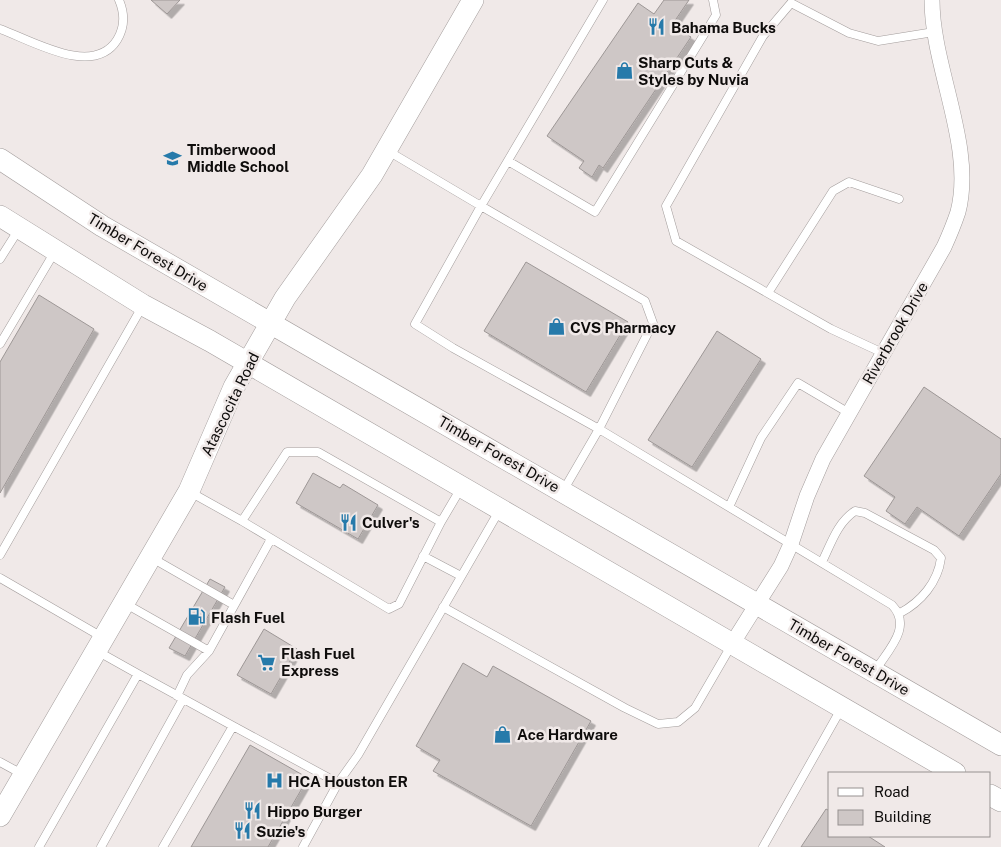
<svg xmlns="http://www.w3.org/2000/svg" width="1001" height="847" viewBox="0 0 1001 847" font-family="'Public Sans',sans-serif">
<style>
.building{fill:#cec7c6;stroke:#9d9796;filter:url(#shadow)}
.lines{fill:none;stroke-linecap:round;stroke-linejoin:round}
.service-casing{stroke:#a39d9c;stroke-width:9}
.minor-casing{stroke:#a39d9c;stroke-width:16}
.secondary-casing{stroke:#a39d9c;stroke-width:22}
.service{stroke:#fff;stroke-width:8}
.minor{stroke:#fff;stroke-width:15}
.secondary{stroke:#fff;stroke-width:21}
.labels{text-anchor:middle;dominant-baseline:central;stroke-width:5;stroke-linejoin:round;paint-order:stroke}
.poi-label{font-size:15px;font-weight:bold;fill:#0e0c0b;stroke:#f0e9e8;text-anchor:start}
.street-label{font-size:15px;fill:#0e0c0b;stroke:#f0e9e8}
</style>
<defs>
<filter id="shadow"><feDropShadow dx="4.5" dy="4.5" stdDeviation="0" flood-color="#0004"/></filter>
</defs>
<rect width="100%" height="100%" fill="#f0e9e8"/>
<path class="building" d="M 151,0 L 180,0 L 167,14 Z
M 664,0 L 689,0 L 672,25 L 691,37 L 603,168 L 599,165 L 592,177 L 579,168 L 584,161 L 547,136 L 638,3 L 654,14 Z
M 526,262 L 628,322 L 586,392 L 484,331 Z
M 39,295 L 94,329 L 0,493 L 0,362 Z
M 717,331 L 761,359 L 692,467 L 648,440 Z
M 924,387 L 1001,439 L 1001,474 L 959,536 L 917,507 L 905,524 L 886,511 L 895,497 L 864,476 Z
M 313,473 L 340,488 L 343,484 L 378,505 L 358,539 L 296,503 Z
M 210,579 L 225,587 L 185,656 L 169,648 Z
M 264,629 L 297,649 L 271,694 L 237,675 Z
M 463,663 L 487,677 L 493,666 L 591,721 L 531,826 L 433,771 L 440,760 L 416,746 Z
M 250,745 L 308,778 L 268,847 L 191,847 Z
M 826,809 L 830,811 L 830,836 L 868,836 L 885,847 L 801,847 Z"/>
<g class="lines">
<defs>
<path id="service" d="M 603,0 L 481,206 L 645,301 L 653,323 L 599,429 L 892,605 C 913,627 888,650 875,671
M 0,29 C 31,40 93,78 117,40 C 125,27 125,14 119,0
M 388,151 L 481,206 L 415,324 L 453,348 L 599,429 L 563,491
M 508,161 L 595,212 L 716,15 L 713,0
M 0,259 L 19,229
M 768,293 L 833,191 L 849,182 L 899,199
M 0,344 L 54,253
M 883,353 L 831,329 L 676,241 L 666,206 L 763,36 L 791,3 L 849,33 L 878,41 L 934,32
M 190,492 L 242,521 L 287,452 L 318,452 L 441,522 L 461,488
M 729,507 L 761,438 L 798,383 L 849,413
M 242,521 L 389,609 L 399,604 L 441,522
M 0,555 L 142,307
M 423,556 L 461,576
M 152,558 L 234,605
M 822,562 C 831,544 837,523 855,511 L 865,513 L 934,550 L 941,558 C 938,582 921,602 900,613
M 0,578 L 102,637
M 126,604 L 209,651
M 443,607 L 625,708 L 658,724 L 678,722 L 695,708 L 731,646
M 138,674 L 233,726 L 163,847
M 177,696 L 187,675 L 209,651 L 271,539
M 233,726 L 338,783 L 358,755 L 499,511
M 0,762 L 22,774
M 39,847 L 138,674 L 97,651
M 101,847 L 183,699
M 303,847 L 338,783
M 763,847 L 841,709"/>
<path id="minor" d="M 732,644 L 781,566 L 791,544 L 807,496 L 823,459 L 944,247 C 949,236 954,224 958,212 C 975,146 932,68 932,0"/>
<path id="secondary" d="M 0,159 L 102,226 L 1001,745
M 0,216 L 143,305 L 210,341 L 955,773
M 990,795 L 1001,801
M 0,816 L 189,491 L 234,387 L 285,298 L 372,175 L 473,0"/>
</defs>
<use href="#service" class="service-casing"/>
<use href="#minor" class="minor-casing"/>
<use href="#secondary" class="secondary-casing"/>
<use href="#service" class="service"/>
<use href="#minor" class="minor"/>
<use href="#secondary" class="secondary"/>
</g>
<defs>
<symbol id="restaurant-bare" viewBox="-9 -9 18 18"><path d="M-5-6h1v4h1v-4h1v4h1v-4h1v5L-1.5 .5V6h-2V.5L-5-1ZM5-6V6H3V1.5H1.5Q1.5-4 5-6Z" fill="#267aaa" stroke="#f0e9e8" stroke-width="2.5" paint-order="stroke"/></symbol>
<symbol id="shop-bare" viewBox="-9 -9 18 18"><path d="M-5-2.5h2.3a2.7 3.5 0 0 1 5.4 0H5L5.5 6h-11ZM-1.5-2.5h3a1.5 2.3 0 0 0-3 0Z" fill="#267aaa" stroke="#f0e9e8" stroke-width="2.5" paint-order="stroke"/></symbol>
<symbol id="school-bare" viewBox="-9 -9 18 18"><path d="M0-5L7-2L0 1L-7-2ZM-4 1L0 2.5L4 1V4Q0 6-4 4Z" fill="#267aaa" stroke="#f0e9e8" stroke-width="2.5" paint-order="stroke"/></symbol>
<symbol id="fuel-bare" viewBox="-9 -9 18 18"><path d="M-5.5-6h7V0h2V4h1.3V-2.5L3-4.5l.8-.8L6-3V5H2.5V1h-1V6h-7ZM-4.2-4.7v3.2H.2V-4.7Z" fill="#267aaa" stroke="#f0e9e8" stroke-width="2.5" paint-order="stroke"/></symbol>
<symbol id="supermarket-bare" viewBox="-9 -9 18 18"><path d="M-6-5.5h2.5l.6 2H6L4.5 2H-2.5L-4.4-4H-6ZM-1.5 3.2a1.3 1.3 0 1 0 .1 0ZM3 3.2a1.3 1.3 0 1 0 .1 0Z" fill="#267aaa" stroke="#f0e9e8" stroke-width="2.5" paint-order="stroke"/></symbol>
<symbol id="hospital-bare" viewBox="-9 -9 18 18"><path d="M-5-5h3v3.5h4V-5h3V5h-3V1.5h-4V5h-3Z" fill="#267aaa" stroke="#f0e9e8" stroke-width="2.5" paint-order="stroke"/></symbol>
</defs>
<g fill-rule="evenodd">
<use href="#restaurant-bare" x="644" y="14" width="25" height="25"/>
<use href="#shop-bare" x="612" y="58" width="25" height="25"/>
<use href="#school-bare" x="160" y="146" width="25" height="25"/>
<use href="#shop-bare" x="544" y="314" width="25" height="25"/>
<use href="#restaurant-bare" x="336" y="510" width="25" height="25"/>
<use href="#fuel-bare" x="184" y="604" width="25" height="25"/>
<use href="#supermarket-bare" x="254" y="650" width="25" height="25"/>
<use href="#shop-bare" x="490" y="722" width="25" height="25"/>
<use href="#hospital-bare" x="262" y="768" width="25" height="25"/>
<use href="#restaurant-bare" x="240" y="798" width="25" height="25"/>
<use href="#restaurant-bare" x="230" y="818" width="25" height="25"/>
</g>
<g class="labels">
<g class="poi-label">
<text x="671" y="27">Bahama Bucks</text>
<text x="638" y="62">Sharp Cuts &amp;<tspan x="638" dy="17">Styles by Nuvia</tspan></text>
<text x="187" y="149">Timberwood<tspan x="187" dy="17">Middle School</tspan></text>
<text x="570" y="327">CVS Pharmacy</text>
<text x="362" y="522">Culver's</text>
<text x="211" y="617">Flash Fuel</text>
<text x="281" y="653">Flash Fuel<tspan x="281" dy="17">Express</tspan></text>
<text x="517" y="734">Ace Hardware</text>
<text x="288" y="781">HCA Houston ER</text>
<text x="267" y="811">Hippo Burger</text>
<text x="256" y="831">Suzie's</text>
</g>
<g class="street-label">
<text transform="translate(148 252) rotate(31)">Timber Forest Drive</text>
<text transform="translate(895 333) rotate(-60)">Riverbrook Drive</text>
<text transform="translate(230 404) rotate(-64)">Atascocita Road</text>
<text transform="translate(499 454) rotate(30)">Timber Forest Drive</text>
<text transform="translate(849 657) rotate(30)">Timber Forest Drive</text>
</g>
</g>
<rect x="828" y="772" width="162" height="65" fill="#f0e9e8" stroke="#969190"/>
<rect x="838" y="788" width="25" height="8" fill="#ffffff" stroke="#969190"/>
<text x="874" y="797" font-size="15" fill="#0e0c0b">Road</text>
<rect x="838" y="810" width="25" height="15" fill="#cec7c6" stroke="#969190"/>
<text x="874" y="822" font-size="15" fill="#0e0c0b">Building</text>
</svg>
